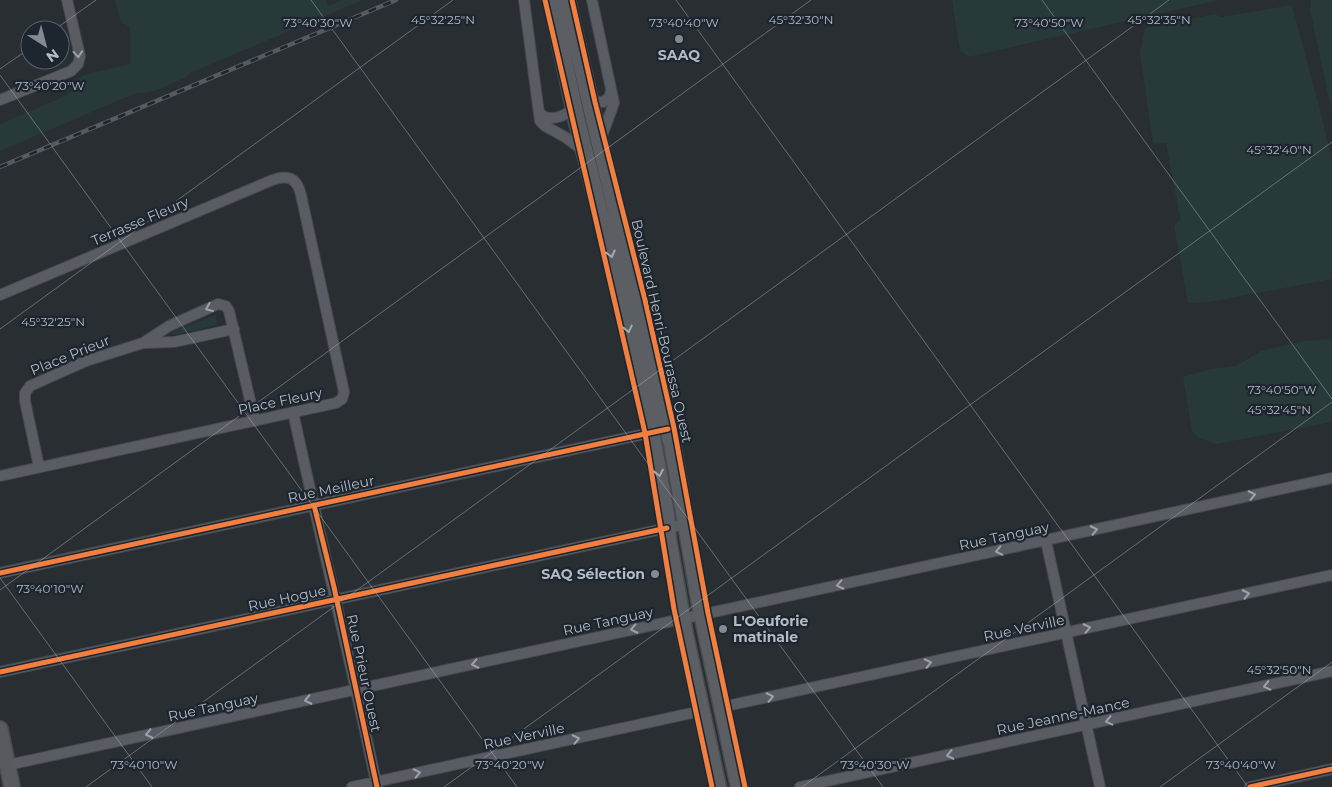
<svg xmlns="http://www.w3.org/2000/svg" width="1332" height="787" viewBox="0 0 1332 787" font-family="Montserrat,sans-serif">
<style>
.green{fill:#273939}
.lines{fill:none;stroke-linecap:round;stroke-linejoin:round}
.street-casing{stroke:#45494d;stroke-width:12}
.secondary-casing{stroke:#474b50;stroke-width:18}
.primary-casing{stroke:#474b50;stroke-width:19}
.street{stroke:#595c62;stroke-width:10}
.secondary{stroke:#575b60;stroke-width:15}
.primary{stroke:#5b5f64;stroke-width:16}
.rail-casing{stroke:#575b60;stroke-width:4.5}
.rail{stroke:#1d252e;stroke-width:2.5;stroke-dasharray:8;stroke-linecap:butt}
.cycleway-casing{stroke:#1d252e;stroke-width:8}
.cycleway{stroke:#f27e40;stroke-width:5}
.oneway{stroke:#9ca3ac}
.oneway2{stroke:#a1a9b2}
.ticks{fill:none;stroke:#b3bbc5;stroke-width:1;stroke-opacity:0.45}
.poi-dot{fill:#838a92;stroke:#1d252e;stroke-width:2}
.labels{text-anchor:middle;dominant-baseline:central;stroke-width:4.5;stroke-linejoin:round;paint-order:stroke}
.poi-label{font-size:14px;font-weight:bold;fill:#b3bbc5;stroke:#1d252e}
.street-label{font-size:14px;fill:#b3bbc5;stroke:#1d252e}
.ticks-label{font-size:12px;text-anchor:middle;fill:#b3bbc5;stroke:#1d252e;stroke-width:4.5;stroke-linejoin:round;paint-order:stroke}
</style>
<rect width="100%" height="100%" fill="#292e33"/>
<path class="green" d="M 115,0 L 327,0 L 328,6 L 342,0 L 363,0 L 190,73 L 187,77 C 172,83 153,95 136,93 L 0,151 L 0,124 L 56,100 L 74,90 L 76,80 L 84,75 L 130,64 L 130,28 L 126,24 L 121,24 Z
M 952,0 L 1219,0 L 968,57 L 960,51 Z
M 1311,0 L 1332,0 L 1332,113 L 1310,10 Z
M 1292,5 L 1320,110 L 1332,161 L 1332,279 L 1210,302 L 1188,303 L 1174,226 L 1180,219 L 1166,143 L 1153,144 L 1140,53 L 1145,28 L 1215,14 L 1221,17 Z
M 216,315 L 217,325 L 173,335 L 171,334 L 174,331 Z
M 1332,339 L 1332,422 L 1216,444 L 1199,438 L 1192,431 L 1183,377 L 1211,369 L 1236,366 L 1261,351 L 1304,341 Z"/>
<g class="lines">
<defs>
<path id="street" d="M 524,0 L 540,121 L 545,126 L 565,137 L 585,152
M 592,0 L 614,103 L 600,141
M 0,100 L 71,71 L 78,64 L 80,56 L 67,0
M 589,101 L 603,102 L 609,98 L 611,91
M 539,112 C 548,124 565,116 574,108
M 0,295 L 270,181 C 287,174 297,177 301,195 L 344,392 L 342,399 L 336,403 L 0,476
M 144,343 L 174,342 L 234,329
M 293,412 C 320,537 351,662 377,787
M 39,467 L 25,401 L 25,393 L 30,386 L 86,361 L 143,343 L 169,326 L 218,304 L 226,306 L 229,311 L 255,421
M 1046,541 L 1100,787
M 0,573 L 654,432
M 0,672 L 686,524
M 722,707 L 1332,575
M 8,765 L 1332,478
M 352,787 L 701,711
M 800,787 L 1332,671
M 1250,787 L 1332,769"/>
<path id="secondary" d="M 0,729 L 12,787"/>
<path id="primary" d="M 551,0 L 577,122 L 617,279 L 652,437 L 666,514 L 668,539 L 685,635 L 718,787
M 567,0 C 597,140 635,278 664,418 L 672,444 L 700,604 L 739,787"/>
</defs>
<use href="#street" class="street-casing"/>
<use href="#secondary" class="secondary-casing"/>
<use href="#primary" class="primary-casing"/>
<use href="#street" class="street"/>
<use href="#secondary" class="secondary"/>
<use href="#primary" class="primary"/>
<defs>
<path id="rail" d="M 0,167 L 396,0"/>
</defs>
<use href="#rail" class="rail-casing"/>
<use href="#rail" class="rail"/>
<defs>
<path id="cycleway" d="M 545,0 L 645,433 L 674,609 L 712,787
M 572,0 L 595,102 L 645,300 L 674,428 L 708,613 L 745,787
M 314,505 L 334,587 L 377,787
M 0,573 L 668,429
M 0,672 L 667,528
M 1250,787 L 1332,769"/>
</defs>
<use href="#cycleway" class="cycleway-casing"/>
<use href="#cycleway" class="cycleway"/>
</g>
<defs><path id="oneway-chevron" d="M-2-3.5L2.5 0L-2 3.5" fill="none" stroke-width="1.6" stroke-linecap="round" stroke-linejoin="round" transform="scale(1.25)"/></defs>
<g class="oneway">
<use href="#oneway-chevron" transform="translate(78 54) rotate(86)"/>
<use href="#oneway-chevron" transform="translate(209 308) rotate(157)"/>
<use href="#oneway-chevron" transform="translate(1252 495) rotate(-12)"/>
<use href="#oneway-chevron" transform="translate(1094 530) rotate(-12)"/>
<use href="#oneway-chevron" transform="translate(999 551) rotate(168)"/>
<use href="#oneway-chevron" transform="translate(840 585) rotate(168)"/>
<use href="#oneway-chevron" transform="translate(1246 594) rotate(-12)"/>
<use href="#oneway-chevron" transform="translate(1087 628) rotate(-12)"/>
<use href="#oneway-chevron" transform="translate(634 629) rotate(168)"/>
<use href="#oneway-chevron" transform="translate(928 663) rotate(-12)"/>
<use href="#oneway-chevron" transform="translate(475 664) rotate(168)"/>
<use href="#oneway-chevron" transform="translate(1267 686) rotate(167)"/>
<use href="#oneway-chevron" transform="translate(770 697) rotate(-12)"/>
<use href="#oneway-chevron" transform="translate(308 700) rotate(168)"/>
<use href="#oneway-chevron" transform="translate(1109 721) rotate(167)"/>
<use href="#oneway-chevron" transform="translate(149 734) rotate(168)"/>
<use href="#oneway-chevron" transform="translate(576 739) rotate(-12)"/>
<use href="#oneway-chevron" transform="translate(950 755) rotate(168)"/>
<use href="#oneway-chevron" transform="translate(417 773) rotate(-12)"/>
</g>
<g class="oneway2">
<use href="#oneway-chevron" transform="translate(611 254) rotate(76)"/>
<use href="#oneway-chevron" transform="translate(628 329) rotate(78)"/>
<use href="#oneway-chevron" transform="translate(659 473) rotate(79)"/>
</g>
<path class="ticks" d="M 311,0 L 883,787M 676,0 L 1248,787M 1042,0 L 1332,399M 54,30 L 96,0M 0,69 L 30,48M 0,75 L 517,787M 0,329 L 453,0M 0,578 L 152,787M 0,590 L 811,0M 86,787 L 1169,0M 444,787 L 1332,142M 802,787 L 1332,402M 1160,787 L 1332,662"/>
<g class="poi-dot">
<circle cx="679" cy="39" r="5"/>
<circle cx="655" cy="574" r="5"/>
<circle cx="723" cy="629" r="5"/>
</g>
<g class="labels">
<g class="poi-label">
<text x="679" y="55">SAAQ</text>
<text x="645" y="574" text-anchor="end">SAQ Sélection</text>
<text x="733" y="621" text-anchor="start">L'Oeuforie<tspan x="733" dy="16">matinale</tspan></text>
</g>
<g class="street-label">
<text transform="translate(140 221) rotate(-23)">Terrasse Fleury</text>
<text transform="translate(662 331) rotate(77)">Boulevard Henri-Bourassa Ouest</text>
<text transform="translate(70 355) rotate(-22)">Place Prieur</text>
<text transform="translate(280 401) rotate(-12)">Place Fleury</text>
<text transform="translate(331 489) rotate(-12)">Rue Meilleur</text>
<text transform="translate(1004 536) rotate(-12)">Rue Tanguay</text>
<text transform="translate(287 598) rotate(-12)">Rue Hogue</text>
<text transform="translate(608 621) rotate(-12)">Rue Tanguay</text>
<text transform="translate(1024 628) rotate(-12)">Rue Verville</text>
<text transform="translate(364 673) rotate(78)">Rue Prieur Ouest</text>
<text transform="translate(213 707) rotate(-12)">Rue Tanguay</text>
<text transform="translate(1063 716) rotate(-12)">Rue Jeanne-Mance</text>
<text transform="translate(524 736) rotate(-12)">Rue Verville</text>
</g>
</g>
<g class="ticks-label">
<text x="443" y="24">45°32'25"N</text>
<text x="801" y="24">45°32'30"N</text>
<text x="1159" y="24">45°32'35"N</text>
<text x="318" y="27">73°40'30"W</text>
<text x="684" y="27">73°40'40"W</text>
<text x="1049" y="27">73°40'50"W</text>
<text x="50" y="90">73°40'20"W</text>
<text x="1279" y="154">45°32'40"N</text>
<text x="53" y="326">45°32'25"N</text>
<text x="1282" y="394">73°40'50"W</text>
<text x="1279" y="414">45°32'45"N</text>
<text x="50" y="593">73°40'10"W</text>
<text x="1279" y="674">45°32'50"N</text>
<text x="144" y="769">73°40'10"W</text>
<text x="510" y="769">73°40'20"W</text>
<text x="875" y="769">73°40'30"W</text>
<text x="1241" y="769">73°40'40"W</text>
</g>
<g transform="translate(45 45) rotate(144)"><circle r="24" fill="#1d252e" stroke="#59616a"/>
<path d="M0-4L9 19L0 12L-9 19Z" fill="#838a92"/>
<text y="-8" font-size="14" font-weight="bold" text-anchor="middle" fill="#b3bbc5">N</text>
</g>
</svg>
